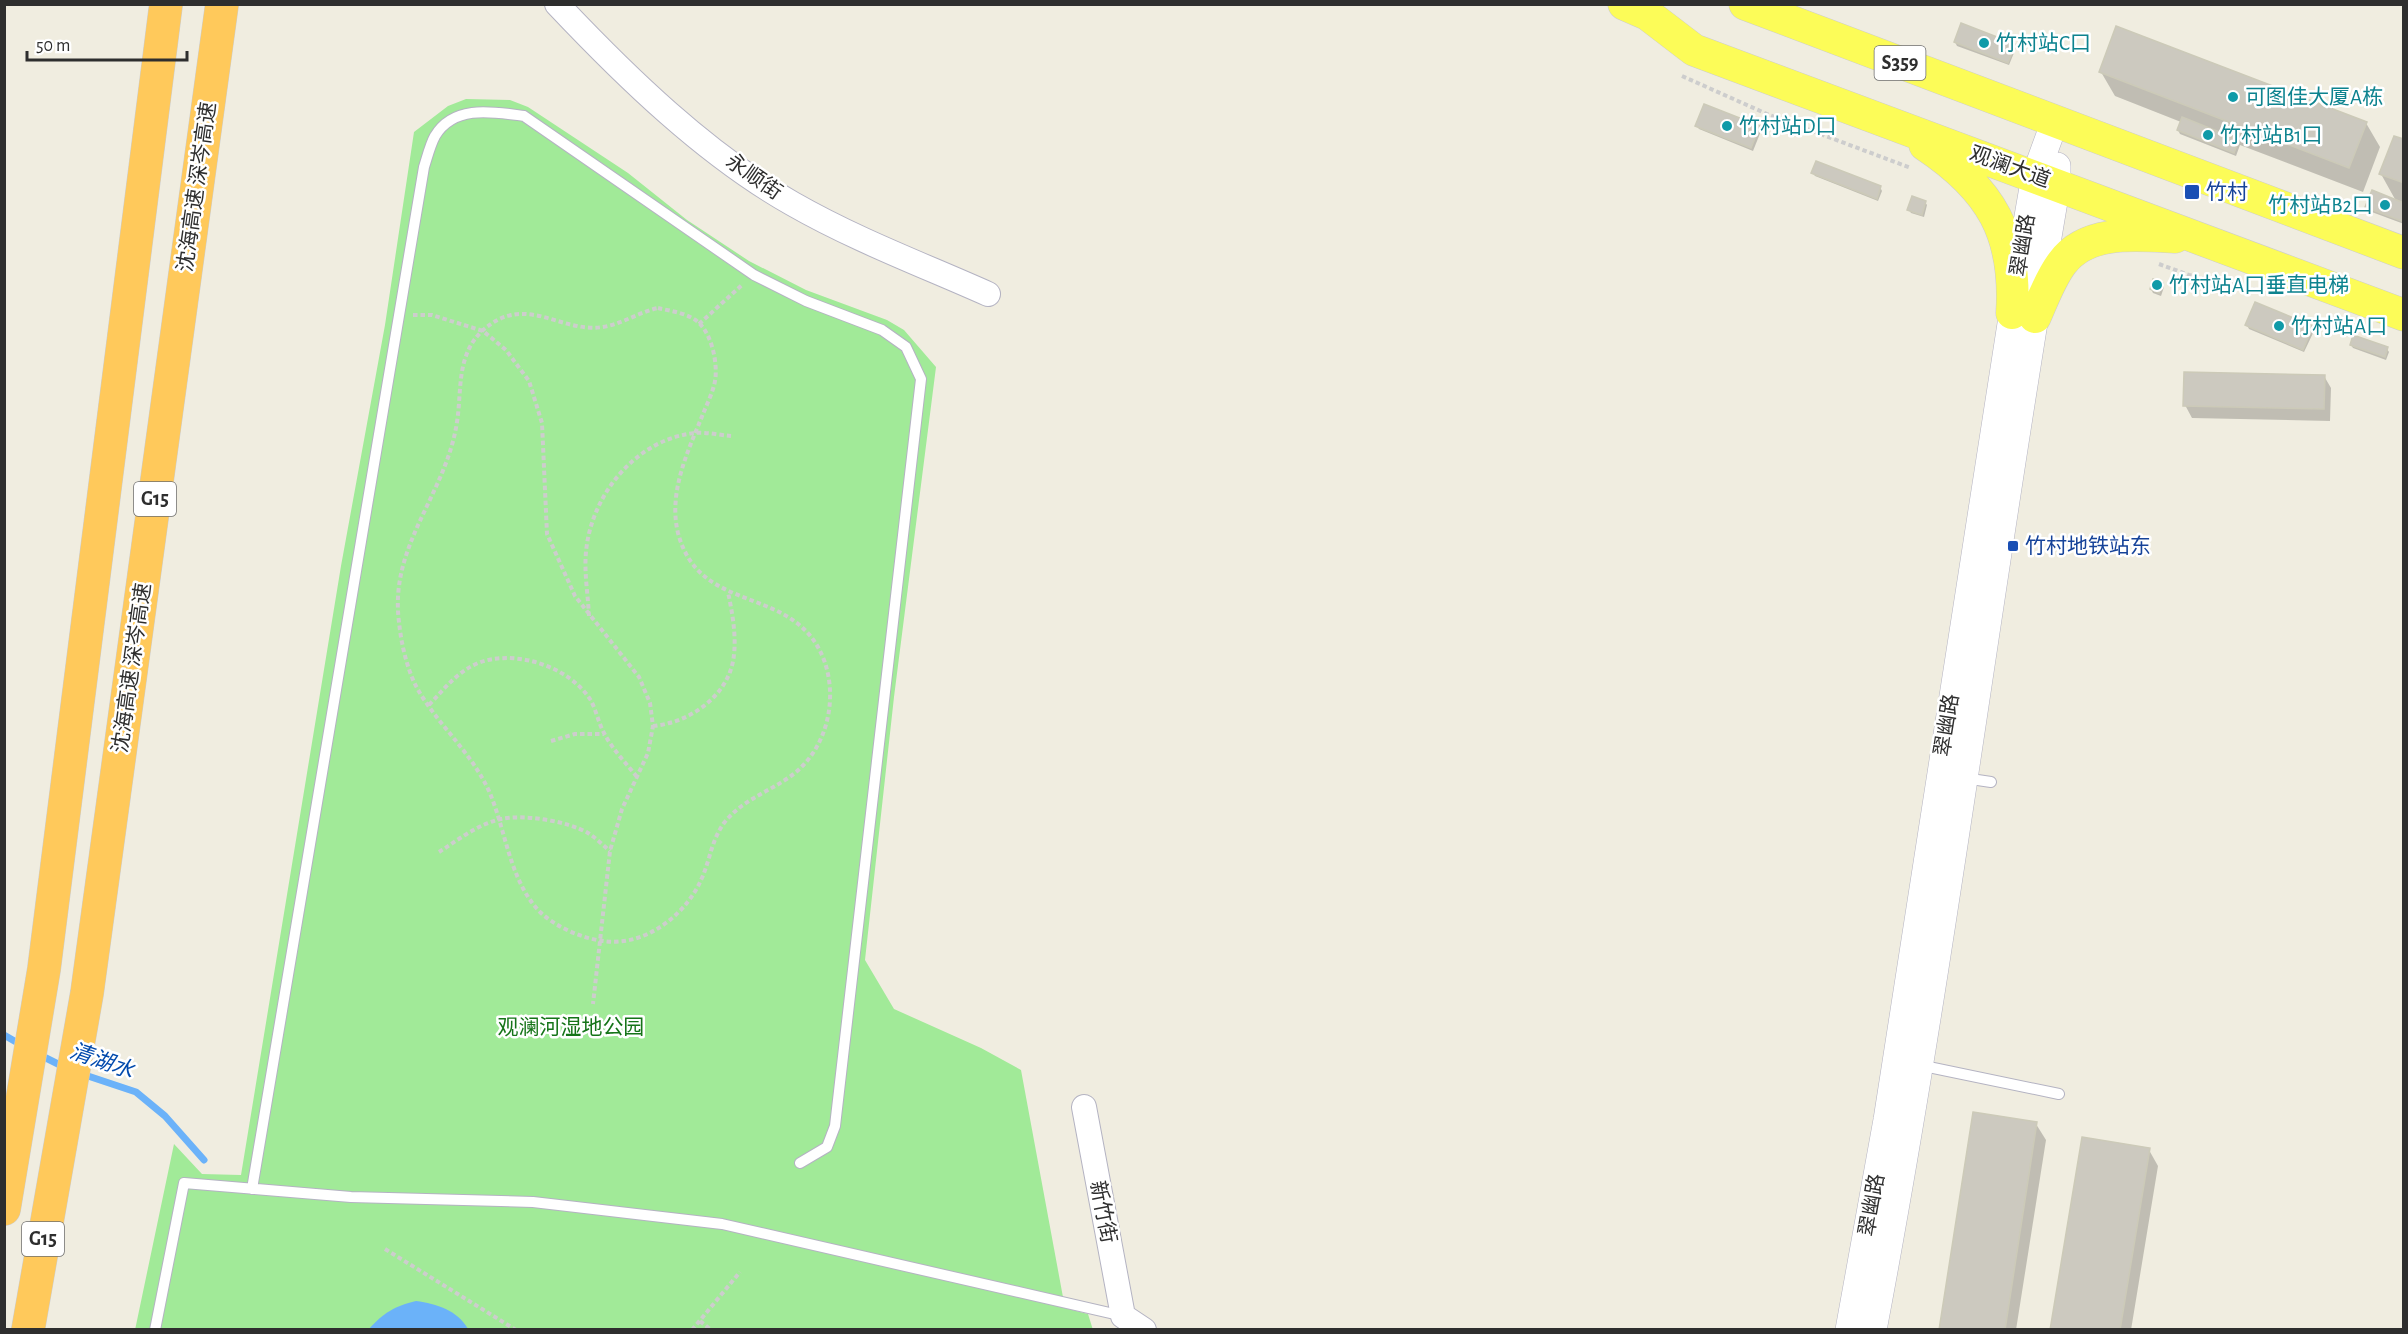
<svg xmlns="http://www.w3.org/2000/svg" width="2408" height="1334" viewBox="0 0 2408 1334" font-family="'Alegreya Sans','Noto Sans SC',sans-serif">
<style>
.green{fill:#a1ea98}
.water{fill:#6bb2f9}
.shadow{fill:#0003}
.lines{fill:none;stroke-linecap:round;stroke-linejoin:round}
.stream{stroke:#6bb2f9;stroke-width:7}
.building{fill:#ccc9bf;stroke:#cccab8;stroke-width:1.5}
.service-casing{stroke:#b4b3c2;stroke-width:12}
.tertiary-casing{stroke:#b4b3c2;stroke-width:26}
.secondary-casing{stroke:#b4b3c2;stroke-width:28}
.primary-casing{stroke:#cdcdcd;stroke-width:33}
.motorway-casing{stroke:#cdcdcd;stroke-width:34}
.path{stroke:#cdcdcd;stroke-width:4;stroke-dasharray:4.5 3;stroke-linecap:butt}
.service{stroke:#fff;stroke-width:10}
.tertiary{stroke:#fff;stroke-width:24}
.secondary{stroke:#fff;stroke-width:27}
.primary{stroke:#fcfc58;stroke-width:32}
.motorway{stroke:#ffc95b;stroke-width:33}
.culture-dot{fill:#0f9aa8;stroke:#fff;stroke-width:2}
.transit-dot{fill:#1a4fb4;stroke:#fff;stroke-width:2}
.labels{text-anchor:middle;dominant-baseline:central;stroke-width:5;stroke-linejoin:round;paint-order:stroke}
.shield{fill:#fff;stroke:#6d6d6d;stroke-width:1.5}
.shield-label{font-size:20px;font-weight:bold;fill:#2e2e2e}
.culture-label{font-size:21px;fill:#0d838f;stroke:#fff;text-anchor:start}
.street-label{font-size:21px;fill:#2e2e2e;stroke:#fff}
.transit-label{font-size:21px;fill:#164399;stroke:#fff;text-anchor:start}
.park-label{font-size:21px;fill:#157418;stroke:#fff}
.water-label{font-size:22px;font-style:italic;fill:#024aad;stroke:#fff}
</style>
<rect width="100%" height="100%" fill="#f0ede0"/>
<path class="green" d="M 466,99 L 510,100 L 528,107 L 628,173 L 687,220 L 749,261 L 806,290 L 887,320 L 904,330 L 936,367 L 894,697 L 865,960 L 894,1009 L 981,1048 L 1021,1070 L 1065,1308 L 1088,1314 L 1093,1330 L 135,1330 L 174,1144 L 202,1174 L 241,1175 L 341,566 L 385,325 L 414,132 L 448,106 Z"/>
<path class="water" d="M 416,1301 C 437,1304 457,1310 468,1329 L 369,1329 C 383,1313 395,1306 416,1301 Z"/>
<path class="shadow" d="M 1955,42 L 2014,45 L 2016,48 L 2009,65 L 1957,46 Z
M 2101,72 L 2366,123 L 2380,147 L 2363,192 L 2240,145 L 2236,156 L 2180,134 L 2178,130 L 2181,122 L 2115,96 Z
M 1697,126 L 1759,128 L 1761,131 L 1753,151 L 1699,129 Z
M 2404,141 L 2404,224 L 2369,211 L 2367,207 L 2396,201 L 2381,174 Z
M 1813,173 L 1880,187 L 1882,191 L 1878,201 L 1815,176 Z
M 1925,202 L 1927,205 L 1924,217 L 1911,213 L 1909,210 Z
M 2162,284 L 2164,287 L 2161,296 L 2153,293 L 2151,289 Z
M 2247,325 L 2312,327 L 2314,331 L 2304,352 L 2249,329 Z
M 2351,345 L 2387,349 L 2389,352 L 2386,360 L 2353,348 Z
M 2324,376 L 2331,388 L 2330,421 L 2192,418 L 2185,405 Z
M 2036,1124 L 2046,1140 L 2016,1330 L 1940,1330 Z
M 2149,1150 L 2158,1166 L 2131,1330 L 2051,1330 Z"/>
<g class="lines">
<path class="stream" d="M 4,1035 L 23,1046
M 38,1054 L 66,1068
M 82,1074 L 136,1092 L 165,1116 L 204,1160"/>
</g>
<path class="building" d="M 1961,23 L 2015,44 L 2008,63 L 1954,42 Z
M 2116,26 L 2367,122 L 2349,168 L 2099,72 Z
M 1704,104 L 1760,126 L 1751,148 L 1695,126 Z
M 2182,117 L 2239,140 L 2234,153 L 2177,130 Z
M 2394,136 L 2404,139 L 2404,183 L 2379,174 Z
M 1816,161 L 1881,186 L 1877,199 L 1811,173 Z
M 2372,190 L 2404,203 L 2404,222 L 2365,207 Z
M 1912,196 L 1926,201 L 1922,215 L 1907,210 Z
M 2153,279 L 2163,283 L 2159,293 L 2150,289 Z
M 2255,302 L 2313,326 L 2303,350 L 2245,325 Z
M 2353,335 L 2388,347 L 2385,357 L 2350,345 Z
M 2184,372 L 2325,375 L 2324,409 L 2183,406 Z
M 1973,1112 L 2037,1122 L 2005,1330 L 1939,1330 Z
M 2082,1137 L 2150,1148 L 2120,1330 L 2050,1330 Z"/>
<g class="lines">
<defs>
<path id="service" d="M 1964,778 L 1991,782
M 1919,1065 L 2059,1094
M 252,1189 L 424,167 C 427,158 430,145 435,136 C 454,104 494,112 524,116 L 754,275 L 806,301 L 882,330 L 906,347 L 921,379 L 835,1126 L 827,1147 L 800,1163
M 155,1330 L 184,1183 L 351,1197 L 533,1202 L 722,1224 L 1123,1316"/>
<path id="tertiary" d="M 557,4 C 626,77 706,155 793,204 C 856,240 923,265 988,294
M 1084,1107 L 1123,1316 L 1144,1330"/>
<path id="secondary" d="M 1849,1330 L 1887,1120 L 2025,234 L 2035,176 L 2055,121
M 1873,1330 C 1945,950 1991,565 2057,184 L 2057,166"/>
<path id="primary" d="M 1624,4 L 1647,14 L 1694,50 L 2404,315
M 1745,4 L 2404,253
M 1925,145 C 1991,189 2017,234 2012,313
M 2035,317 C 2043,299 2050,279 2062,263 C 2087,229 2138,235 2175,237"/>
<path id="motorway" d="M 4,1209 L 44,969 L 166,4
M 28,1330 L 87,993 L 222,4"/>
</defs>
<use href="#service" class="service-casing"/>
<use href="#tertiary" class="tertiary-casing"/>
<use href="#secondary" class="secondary-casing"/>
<use href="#primary" class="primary-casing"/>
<use href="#motorway" class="motorway-casing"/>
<path class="path" d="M 1682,76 L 1767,114 L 1911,168
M 2159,264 L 2189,275 L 2256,290
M 658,308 C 670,311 689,313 699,323 C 712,335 718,364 715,381 C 713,392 707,404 703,414 C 688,451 668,492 678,533 C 700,617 795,583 824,660 C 839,701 826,753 788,778 C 766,793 741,801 724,823 C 711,841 710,861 701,880 C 685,916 644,947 603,941 C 581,938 556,927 540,912 C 509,880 506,830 489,791 C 469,748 433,721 414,682 C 406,664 401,642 399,622 C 389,545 446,495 457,422 C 462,390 456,356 482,331 C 527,290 562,337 608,326 C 625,322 640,312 658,308 Z
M 413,315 L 432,315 L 483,331 L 506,350 L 529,381 L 542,423 L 547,534 L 575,596 L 639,677 L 650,703 L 653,726 L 648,753 L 622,809 L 610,851 L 593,1004
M 699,324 L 743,284
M 589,616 C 588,595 584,572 586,552 C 591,495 636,439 695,433 C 706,432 720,435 731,436
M 429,705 C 444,689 457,672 478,663 C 515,649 568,666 590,699 C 596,709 598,722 604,733 C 612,749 626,763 637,777
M 653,726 C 685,723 718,703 730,672 C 739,648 733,616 728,592
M 551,741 L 575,734 L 604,734
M 439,852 C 458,840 478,824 501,819 C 524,814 567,821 588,833 C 596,838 603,845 610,851
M 385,1249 L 516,1330
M 700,1321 L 711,1330
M 692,1330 L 740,1272"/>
<use href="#service" class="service"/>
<use href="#tertiary" class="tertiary"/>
<use href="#secondary" class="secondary"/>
<use href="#primary" class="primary"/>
<use href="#motorway" class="motorway"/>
</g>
<g class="culture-dot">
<circle cx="1984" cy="43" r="6"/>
<circle cx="2233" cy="97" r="6"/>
<circle cx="1727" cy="126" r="6"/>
<circle cx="2208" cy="135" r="6"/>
<circle cx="2385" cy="205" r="6"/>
<circle cx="2157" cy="285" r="6"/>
<circle cx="2279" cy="326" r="6"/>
</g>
<g class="transit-dot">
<rect x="2184" y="184" width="16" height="16" rx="3"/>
<rect x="2007" y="540" width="12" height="12" rx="3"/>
</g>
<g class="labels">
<g class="shield">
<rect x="1874.5" y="46" width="51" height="34" rx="4.5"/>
<rect x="134" y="482" width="42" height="34" rx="4.5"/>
<rect x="22" y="1222" width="42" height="34" rx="4.5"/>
</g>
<g class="shield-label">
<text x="1900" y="63">S359</text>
<text x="155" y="499">G15</text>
<text x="43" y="1239">G15</text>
</g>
<g class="culture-label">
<text x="1996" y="43">竹村站C口</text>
<text x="2245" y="97">可图佳大厦A栋</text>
<text x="1739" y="126">竹村站D口</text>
<text x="2220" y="135">竹村站B1口</text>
<text x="2373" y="205" text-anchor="end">竹村站B2口</text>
<text x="2169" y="285">竹村站A口垂直电梯</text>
<text x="2291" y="326">竹村站A口</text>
</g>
<g class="street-label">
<text transform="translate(2010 167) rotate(20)">观澜大道</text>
<text transform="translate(754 177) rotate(35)">永顺街</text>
<text transform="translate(197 187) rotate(-82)">沈海高速 深岑高速</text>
<text transform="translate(2023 245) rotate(-81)">翠幽路</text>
<text transform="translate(132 668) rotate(-82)">沈海高速 深岑高速</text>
<text transform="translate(1947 725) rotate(-81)">翠幽路</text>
<text transform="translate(1872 1205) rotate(-80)">翠幽路</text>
<text transform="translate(1103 1212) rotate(79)">新竹街</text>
</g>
<g class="transit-label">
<text x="2206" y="192">竹村</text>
<text x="2025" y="546">竹村地铁站东</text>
</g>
<g class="park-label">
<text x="571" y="1027">观澜河湿地公园</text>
</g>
<g class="water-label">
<text transform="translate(102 1061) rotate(19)">清湖水</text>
</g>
</g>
<rect width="2408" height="1334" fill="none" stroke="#2e2e2e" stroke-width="12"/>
<path d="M27 51v9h160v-9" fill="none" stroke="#2e2e2e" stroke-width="3"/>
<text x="36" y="51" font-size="18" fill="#2e2e2e" stroke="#ffffff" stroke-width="4.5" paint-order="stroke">50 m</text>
</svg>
